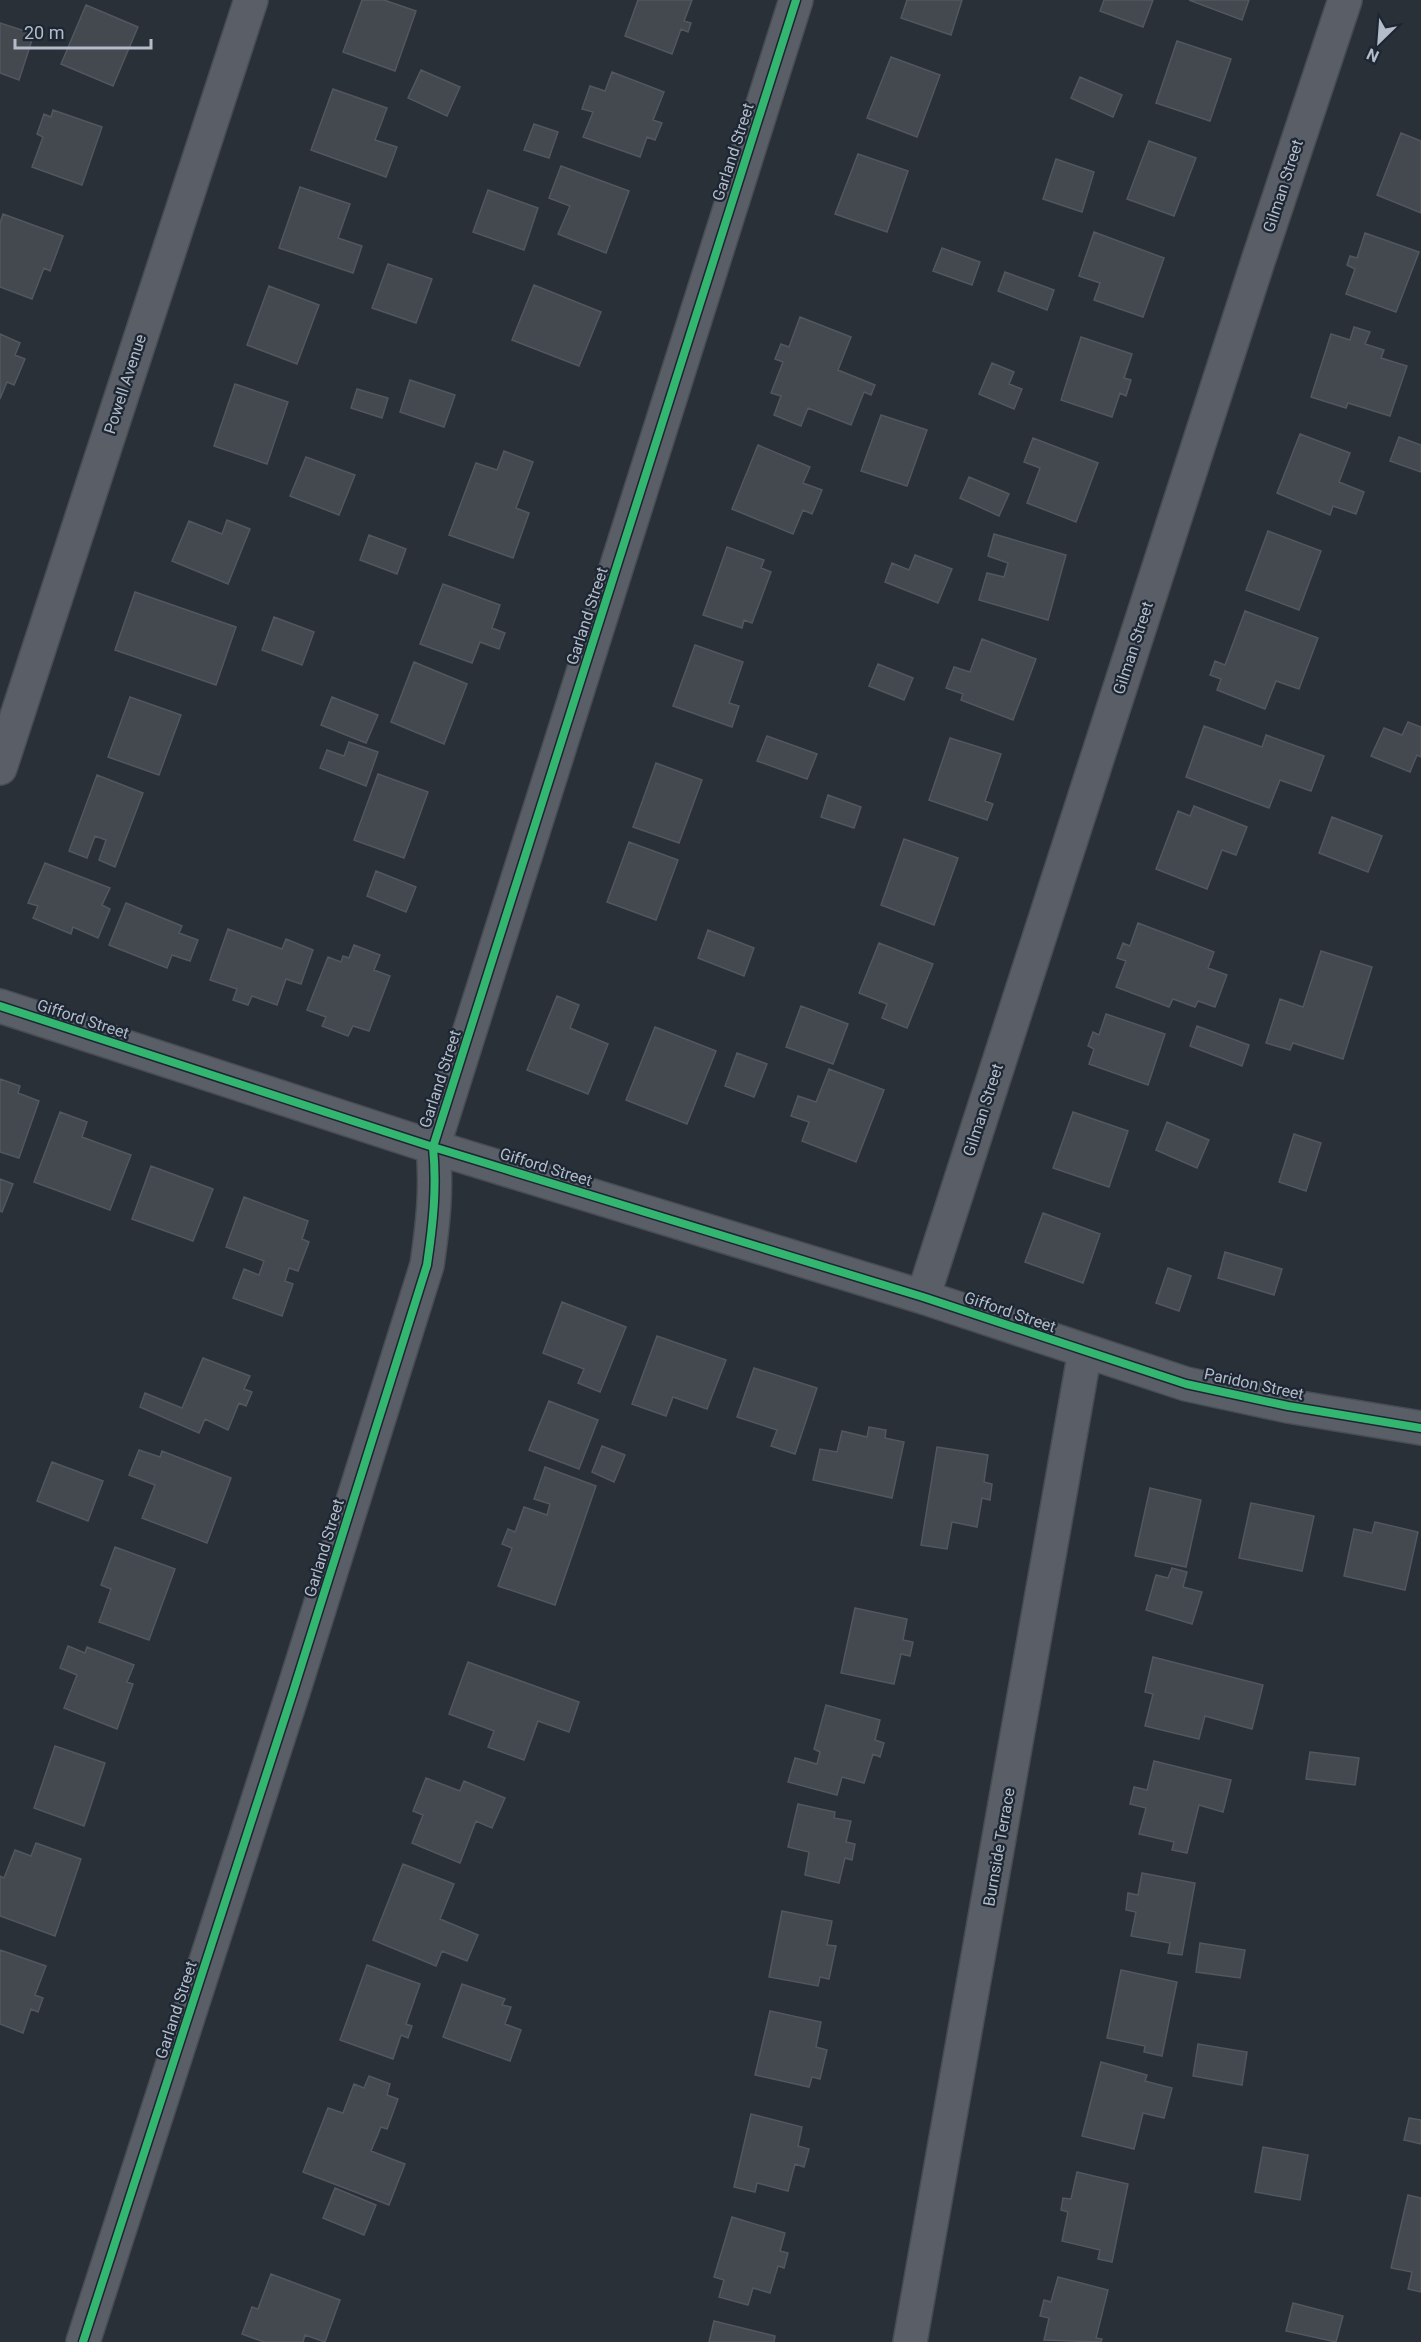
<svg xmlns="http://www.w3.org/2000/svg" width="1421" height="2342" viewBox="0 0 1421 2342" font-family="Roboto,sans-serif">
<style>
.building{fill:#444950;stroke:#52575f;stroke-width:1.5}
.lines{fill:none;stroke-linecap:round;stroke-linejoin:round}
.minor-casing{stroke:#484c53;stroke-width:36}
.minor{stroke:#5a5e66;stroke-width:33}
.cycleway-casing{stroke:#1d2633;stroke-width:11}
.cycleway{stroke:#33b770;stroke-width:8}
.labels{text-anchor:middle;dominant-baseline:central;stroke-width:4.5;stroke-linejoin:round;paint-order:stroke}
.street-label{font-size:16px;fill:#b4bcc9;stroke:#1d2633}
</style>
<rect width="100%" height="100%" fill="#2a3038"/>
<path class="building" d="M 362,0 L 384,0 L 416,11 L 395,71 L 343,52 Z
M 638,0 L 692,0 L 684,21 L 691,23 L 688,32 L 681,29 L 672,54 L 625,36 Z
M 907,0 L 962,0 L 951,35 L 901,18 Z
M 1104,0 L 1153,0 L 1143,27 L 1100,11 Z
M 1189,0 L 1249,0 L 1242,20 Z
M 86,5 L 138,27 L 113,86 L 61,64 Z
M 0,23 L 34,34 L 19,80 L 0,73 Z
M 1177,41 L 1231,59 L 1210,121 L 1156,103 Z
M 891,57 L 940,75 L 917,137 L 867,118 Z
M 421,70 L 460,87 L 447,116 L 408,98 Z
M 612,72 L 664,92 L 653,120 L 662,123 L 655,140 L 647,137 L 640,157 L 583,137 L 593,112 L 582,109 L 590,86 L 605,91 Z
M 1080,77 L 1122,95 L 1113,117 L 1071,98 Z
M 333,89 L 387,108 L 375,140 L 397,147 L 386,177 L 311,150 Z
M 53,110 L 102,127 L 82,185 L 32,167 L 43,137 L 37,134 L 44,114 L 51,117 Z
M 534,124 L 558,132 L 549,158 L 524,150 Z
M 1401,133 L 1421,141 L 1421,213 L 1377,195 Z
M 1149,141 L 1196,158 L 1174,216 L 1127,199 Z
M 858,154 L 908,171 L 887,232 L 835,214 Z
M 1056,159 L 1094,172 L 1082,212 L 1043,199 Z
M 561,166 L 629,191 L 606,253 L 558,234 L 570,206 L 549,198 Z
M 300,187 L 350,204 L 338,238 L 362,246 L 353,273 L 279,248 Z
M 488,190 L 538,208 L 524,250 L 473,232 Z
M 3,214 L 63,236 L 50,271 L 44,268 L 32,299 L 0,287 L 0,223 Z
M 1094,232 L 1164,258 L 1143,317 L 1094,300 L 1100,283 L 1079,276 Z
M 1365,233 L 1419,252 L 1396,312 L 1346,294 L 1355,269 L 1347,265 L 1350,256 L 1357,258 Z
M 942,248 L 980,262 L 972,285 L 933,271 Z
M 388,264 L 432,279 L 416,323 L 372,308 Z
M 1005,272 L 1054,290 L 1047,310 L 998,291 Z
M 534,285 L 601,312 L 579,366 L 512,340 Z
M 269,286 L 319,305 L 297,364 L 247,345 Z
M 800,317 L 851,337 L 838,370 L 875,385 L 871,395 L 864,392 L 851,425 L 808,408 L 801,426 L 774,415 L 781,396 L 771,393 L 783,362 L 775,359 L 781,344 L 789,347 Z
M 1354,327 L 1370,332 L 1365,344 L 1384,350 L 1381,358 L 1407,366 L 1390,416 L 1348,403 L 1346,408 L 1311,397 L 1331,334 L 1350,340 Z
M 0,334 L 20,343 L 15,355 L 25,359 L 14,385 L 7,382 L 0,399 Z
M 1081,337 L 1132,354 L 1124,378 L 1131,380 L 1126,396 L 1120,393 L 1112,417 L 1061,400 Z
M 992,363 L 1014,372 L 1009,384 L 1022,389 L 1014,409 L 979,394 Z
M 410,380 L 455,395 L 444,427 L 400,412 Z
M 235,384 L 288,402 L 267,464 L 214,446 Z
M 357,389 L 388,398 L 382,418 L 351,408 Z
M 881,415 L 927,430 L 907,486 L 861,471 Z
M 1300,434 L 1350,453 L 1339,482 L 1364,492 L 1356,514 L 1333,506 L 1330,515 L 1277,493 Z
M 1399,437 L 1421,445 L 1421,472 L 1390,461 Z
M 1033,438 L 1098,463 L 1076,522 L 1027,503 L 1040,468 L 1024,462 Z
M 758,445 L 810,467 L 803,483 L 822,490 L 812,514 L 803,510 L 793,534 L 732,509 Z
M 504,451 L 533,462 L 516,508 L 529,513 L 513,558 L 449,535 L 476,463 L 497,470 Z
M 306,457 L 355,475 L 339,515 L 290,496 Z
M 969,477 L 1009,494 L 999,516 L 960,498 Z
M 227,520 L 250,529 L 228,584 L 172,561 L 189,521 L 222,534 Z
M 1268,531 L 1321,551 L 1299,610 L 1246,590 Z
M 994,534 L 1066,555 L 1048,620 L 979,600 L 987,573 L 1004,577 L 1008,563 L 988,556 Z
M 369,535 L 406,549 L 397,574 L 360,560 Z
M 727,547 L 764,560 L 761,568 L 771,572 L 752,623 L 744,620 L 742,628 L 703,615 Z
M 915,555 L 952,569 L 938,603 L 885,582 L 892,563 L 909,570 Z
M 443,584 L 500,605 L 492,628 L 505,633 L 499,649 L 480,642 L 472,663 L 420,644 Z
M 135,592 L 236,627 L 216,685 L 115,650 Z
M 1245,611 L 1318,638 L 1299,689 L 1276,681 L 1265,709 L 1217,690 L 1221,679 L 1210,675 L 1215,661 L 1225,665 Z
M 274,617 L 314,632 L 302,665 L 262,650 Z
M 982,639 L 1036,659 L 1013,720 L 961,700 L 963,694 L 946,688 L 954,667 L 970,672 Z
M 695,645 L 743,662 L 729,703 L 739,706 L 732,727 L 673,706 Z
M 414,662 L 467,684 L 444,744 L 391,722 Z
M 878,664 L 913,678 L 904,700 L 869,686 Z
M 130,697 L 181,715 L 159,775 L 108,757 Z
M 332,697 L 378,715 L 366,743 L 321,725 Z
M 1408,722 L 1421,727 L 1421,757 L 1417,755 L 1410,772 L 1371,756 L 1384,728 L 1402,735 Z
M 1204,726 L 1262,747 L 1266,735 L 1324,756 L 1311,791 L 1280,780 L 1269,808 L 1186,777 Z
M 767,736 L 817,754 L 807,779 L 757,761 Z
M 950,738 L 1001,754 L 985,801 L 993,804 L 987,820 L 929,800 Z
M 349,742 L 378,752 L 366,786 L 320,768 L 327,750 L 344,756 Z
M 656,763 L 702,780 L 679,843 L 633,827 Z
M 378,774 L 428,792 L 404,858 L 354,840 Z
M 97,775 L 143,793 L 115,867 L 99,860 L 106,840 L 95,836 L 87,858 L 69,851 Z
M 828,795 L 861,807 L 854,828 L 821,817 Z
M 1194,806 L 1247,827 L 1236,855 L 1222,850 L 1207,889 L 1156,869 L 1178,811 L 1190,816 Z
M 1332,817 L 1382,836 L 1368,872 L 1319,853 Z
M 904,839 L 958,858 L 934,925 L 881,905 Z
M 629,842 L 678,860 L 656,920 L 607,902 Z
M 45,863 L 110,888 L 102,905 L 110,909 L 98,938 L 73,927 L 71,934 L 33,918 L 38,906 L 28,903 Z
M 376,871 L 416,887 L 406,912 L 367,896 Z
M 126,903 L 182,926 L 179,933 L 198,940 L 190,961 L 172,955 L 167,968 L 109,945 Z
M 1138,923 L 1214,952 L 1208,968 L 1227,975 L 1215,1007 L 1198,1001 L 1195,1007 L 1173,999 L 1169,1007 L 1116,987 L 1126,961 L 1117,958 L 1123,943 L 1130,946 Z
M 228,929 L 282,949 L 286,939 L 313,950 L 301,984 L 286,979 L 277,1005 L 252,996 L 248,1005 L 233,1000 L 237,989 L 210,980 Z
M 708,930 L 754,948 L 744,976 L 698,958 Z
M 879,943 L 933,964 L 907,1028 L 882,1018 L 887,1004 L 859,993 Z
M 354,945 L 380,955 L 374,970 L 390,976 L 369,1031 L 353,1026 L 348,1036 L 322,1026 L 326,1017 L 307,1010 L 328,957 L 341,962 L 343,956 L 349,958 Z
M 1321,951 L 1372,967 L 1343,1059 L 1293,1043 L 1290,1050 L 1266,1043 L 1280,999 L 1303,1007 Z
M 557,996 L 579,1005 L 570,1028 L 608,1044 L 588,1094 L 527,1070 Z
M 801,1006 L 848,1024 L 833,1064 L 786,1047 Z
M 1106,1014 L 1165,1034 L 1148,1085 L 1089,1064 L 1094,1049 L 1088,1046 L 1093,1032 L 1099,1035 Z
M 1197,1026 L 1249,1045 L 1242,1066 L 1190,1046 Z
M 655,1027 L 716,1051 L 687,1124 L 626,1100 Z
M 737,1053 L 767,1064 L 754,1097 L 725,1086 Z
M 829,1069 L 884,1090 L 856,1162 L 802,1141 L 809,1122 L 791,1116 L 798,1096 L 816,1102 Z
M 0,1079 L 20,1086 L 18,1093 L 39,1101 L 19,1158 L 0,1152 Z
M 60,1112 L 87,1122 L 82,1137 L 131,1155 L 110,1210 L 34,1182 Z
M 1073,1112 L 1128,1131 L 1109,1187 L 1053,1168 Z
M 1167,1122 L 1209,1140 L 1197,1168 L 1156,1150 Z
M 1294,1134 L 1321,1143 L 1306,1191 L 1279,1182 Z
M 151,1166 L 213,1189 L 193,1241 L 132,1219 Z
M 0,1179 L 13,1184 L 2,1212 L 0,1211 Z
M 244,1197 L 308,1221 L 302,1239 L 309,1242 L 298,1271 L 289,1268 L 285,1281 L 293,1284 L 282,1316 L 233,1298 L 244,1269 L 259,1275 L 264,1261 L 226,1247 Z
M 1043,1213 L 1100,1234 L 1083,1283 L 1025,1262 Z
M 1225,1252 L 1282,1269 L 1274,1295 L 1218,1278 Z
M 1168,1268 L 1191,1276 L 1179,1311 L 1156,1303 Z
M 562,1302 L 626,1327 L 600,1392 L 578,1383 L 584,1369 L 543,1353 Z
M 657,1336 L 726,1360 L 707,1409 L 673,1397 L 666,1416 L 632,1404 Z
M 203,1358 L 250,1376 L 244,1389 L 252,1392 L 246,1406 L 239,1403 L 228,1430 L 205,1419 L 199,1433 L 140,1407 L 145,1393 L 182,1408 Z
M 754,1368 L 817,1388 L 795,1454 L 771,1446 L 777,1430 L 737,1417 Z
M 549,1401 L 598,1420 L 579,1469 L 529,1450 Z
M 869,1427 L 886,1430 L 885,1438 L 904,1442 L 892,1498 L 813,1480 L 820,1449 L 837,1452 L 842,1431 L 867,1437 Z
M 602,1446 L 625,1455 L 614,1482 L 592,1472 Z
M 937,1447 L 988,1455 L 984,1482 L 992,1484 L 990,1500 L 982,1498 L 977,1527 L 952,1522 L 947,1549 L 921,1545 Z
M 139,1450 L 160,1457 L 162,1451 L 231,1478 L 207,1543 L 142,1518 L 155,1485 L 129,1475 Z
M 52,1462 L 103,1481 L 88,1521 L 37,1501 Z
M 545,1467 L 596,1486 L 555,1605 L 498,1586 L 512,1548 L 502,1544 L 508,1529 L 515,1532 L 524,1507 L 547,1515 L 550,1504 L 534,1499 Z
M 1150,1488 L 1201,1500 L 1186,1567 L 1135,1556 Z
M 1251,1503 L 1314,1516 L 1302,1571 L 1239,1558 Z
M 1375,1522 L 1418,1532 L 1405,1590 L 1344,1576 L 1354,1529 L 1372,1533 Z
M 115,1547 L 175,1569 L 149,1640 L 99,1622 L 111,1589 L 101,1585 Z
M 1172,1568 L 1187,1572 L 1183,1587 L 1202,1592 L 1192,1624 L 1146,1610 L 1156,1575 L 1168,1578 Z
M 855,1608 L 907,1619 L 903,1640 L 913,1642 L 910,1656 L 901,1654 L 894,1684 L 841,1673 Z
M 68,1646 L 85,1653 L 87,1647 L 134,1665 L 127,1682 L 133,1684 L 117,1729 L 64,1708 L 77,1675 L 60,1668 Z
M 1153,1657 L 1263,1685 L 1252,1729 L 1205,1716 L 1199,1739 L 1145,1726 L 1153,1694 L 1145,1692 Z
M 468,1662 L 579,1702 L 569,1732 L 538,1721 L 524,1760 L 488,1747 L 494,1731 L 449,1714 Z
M 826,1705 L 880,1720 L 875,1740 L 884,1743 L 880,1757 L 873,1754 L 864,1783 L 842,1777 L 837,1795 L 788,1782 L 795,1758 L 817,1764 L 820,1752 L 814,1749 Z
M 55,1746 L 105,1763 L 84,1826 L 34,1808 Z
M 1310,1752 L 1359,1758 L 1355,1785 L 1306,1779 Z
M 1154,1761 L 1231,1780 L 1223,1812 L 1199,1805 L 1187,1853 L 1172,1850 L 1174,1842 L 1139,1834 L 1146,1808 L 1130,1804 L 1134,1787 L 1147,1790 Z
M 426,1778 L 460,1791 L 464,1781 L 505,1798 L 492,1828 L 476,1821 L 460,1863 L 412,1843 L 423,1815 L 413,1811 Z
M 798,1804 L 835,1812 L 834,1818 L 851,1821 L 846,1842 L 855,1844 L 852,1860 L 845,1858 L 839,1883 L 805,1875 L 809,1852 L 788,1847 Z
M 36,1843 L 81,1859 L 55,1936 L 0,1916 L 0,1876 L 4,1878 L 15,1850 L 31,1856 Z
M 403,1864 L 454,1884 L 440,1919 L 478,1935 L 467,1961 L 442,1951 L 436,1966 L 373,1940 Z
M 1142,1873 L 1195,1883 L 1182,1955 L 1168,1953 L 1170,1943 L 1131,1936 L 1136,1912 L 1126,1910 L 1128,1893 L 1138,1895 Z
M 782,1911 L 832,1921 L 827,1945 L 836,1946 L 829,1979 L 820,1977 L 818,1986 L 769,1977 Z
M 1200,1943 L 1245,1950 L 1240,1978 L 1196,1972 Z
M 0,1950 L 46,1966 L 35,1995 L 43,1998 L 38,2012 L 31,2009 L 23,2033 L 0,2024 Z
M 367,1965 L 420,1984 L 406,2024 L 412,2026 L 408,2038 L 401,2035 L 393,2059 L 340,2040 Z
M 1121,1970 L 1177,1982 L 1162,2056 L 1144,2052 L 1145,2046 L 1107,2038 Z
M 462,1984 L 505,1999 L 502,2005 L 511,2007 L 505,2024 L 521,2030 L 510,2061 L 443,2037 Z
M 770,2011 L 821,2022 L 816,2047 L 827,2050 L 820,2079 L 812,2077 L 809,2087 L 755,2075 Z
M 1198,2044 L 1247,2052 L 1242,2085 L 1193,2076 Z
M 1101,2062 L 1147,2075 L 1145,2081 L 1172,2088 L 1164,2118 L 1143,2113 L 1134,2149 L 1082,2136 Z
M 369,2076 L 390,2084 L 387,2095 L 398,2099 L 387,2129 L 381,2127 L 371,2151 L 405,2164 L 389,2205 L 303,2172 L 328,2108 L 343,2113 L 354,2084 L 364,2088 Z
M 751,2114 L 802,2127 L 798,2146 L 809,2149 L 804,2167 L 795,2164 L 788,2191 L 757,2183 L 755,2192 L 734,2187 Z
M 1409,2118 L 1421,2120 L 1421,2144 L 1404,2140 Z
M 1263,2147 L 1308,2155 L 1300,2200 L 1255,2192 Z
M 1077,2172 L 1128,2184 L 1112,2262 L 1098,2259 L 1100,2250 L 1062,2241 L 1068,2212 L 1061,2210 L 1063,2198 L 1071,2199 Z
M 335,2188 L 376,2205 L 364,2235 L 323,2218 Z
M 1408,2195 L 1421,2198 L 1421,2292 L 1408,2289 L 1412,2272 L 1391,2268 Z
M 732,2217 L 785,2233 L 780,2251 L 788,2253 L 784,2268 L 778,2266 L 770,2293 L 753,2288 L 748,2305 L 719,2297 L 724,2280 L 714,2277 Z
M 271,2274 L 340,2300 L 325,2342 L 305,2335 L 303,2342 L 264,2342 L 242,2334 L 252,2307 L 258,2309 Z
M 1058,2277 L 1108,2290 L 1096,2338 L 1102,2339 L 1101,2342 L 1044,2340 L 1049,2318 L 1040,2316 L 1044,2300 L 1051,2302 Z
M 1293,2303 L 1343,2316 L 1336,2342 L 1286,2331 Z
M 714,2321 L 775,2336 L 774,2342 L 709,2342 Z"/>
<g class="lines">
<defs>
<path id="minor" d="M 0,768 L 251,0
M 0,1006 L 433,1147 L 923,1297 L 1186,1384 L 1288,1406 L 1421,1428
M 923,1297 L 1258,261 L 1345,0
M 83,2342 L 293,1692 L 427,1265 C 433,1224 437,1188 433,1147 L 796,0
M 910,2342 L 1085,1351"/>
</defs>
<use href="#minor" class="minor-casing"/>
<use href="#minor" class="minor"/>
<defs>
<path id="cycleway" d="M 0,1006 L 433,1147 L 923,1297 L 1186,1384 L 1288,1406 L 1421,1428
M 83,2342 L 293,1692 L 427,1265 C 433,1224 437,1188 433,1147 L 796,0"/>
</defs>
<use href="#cycleway" class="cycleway-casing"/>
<use href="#cycleway" class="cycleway"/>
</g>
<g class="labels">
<g class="street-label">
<text transform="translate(733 152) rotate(-72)">Garland Street</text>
<text transform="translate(1283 186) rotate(-72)">Gilman Street</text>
<text transform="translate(125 384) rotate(-72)">Powell Avenue</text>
<text transform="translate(587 616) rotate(-72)">Garland Street</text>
<text transform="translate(1133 648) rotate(-72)">Gilman Street</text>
<text transform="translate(83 1019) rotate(18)">Gifford Street</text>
<text transform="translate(440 1079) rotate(-72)">Garland Street</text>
<text transform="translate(983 1110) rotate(-72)">Gilman Street</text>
<text transform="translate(546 1167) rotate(17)">Gifford Street</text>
<text transform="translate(1010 1312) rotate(19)">Gifford Street</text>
<text transform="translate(1254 1384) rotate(12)">Paridon Street</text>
<text transform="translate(324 1548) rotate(-73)">Garland Street</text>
<text transform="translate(999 1847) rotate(-80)">Burnside Terrace</text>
<text transform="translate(176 2010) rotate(-72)">Garland Street</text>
</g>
</g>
<g transform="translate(1379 42) rotate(205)" stroke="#1d2633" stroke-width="4.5" paint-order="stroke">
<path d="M0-4.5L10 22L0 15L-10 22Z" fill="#b4bcc9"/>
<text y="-9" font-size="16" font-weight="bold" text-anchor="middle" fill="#b4bcc9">N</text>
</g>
<path d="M15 39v9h136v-9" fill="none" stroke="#b4bcc9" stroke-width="3"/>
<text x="24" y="39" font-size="18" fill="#b4bcc9" stroke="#1d2633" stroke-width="4.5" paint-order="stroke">20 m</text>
</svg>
